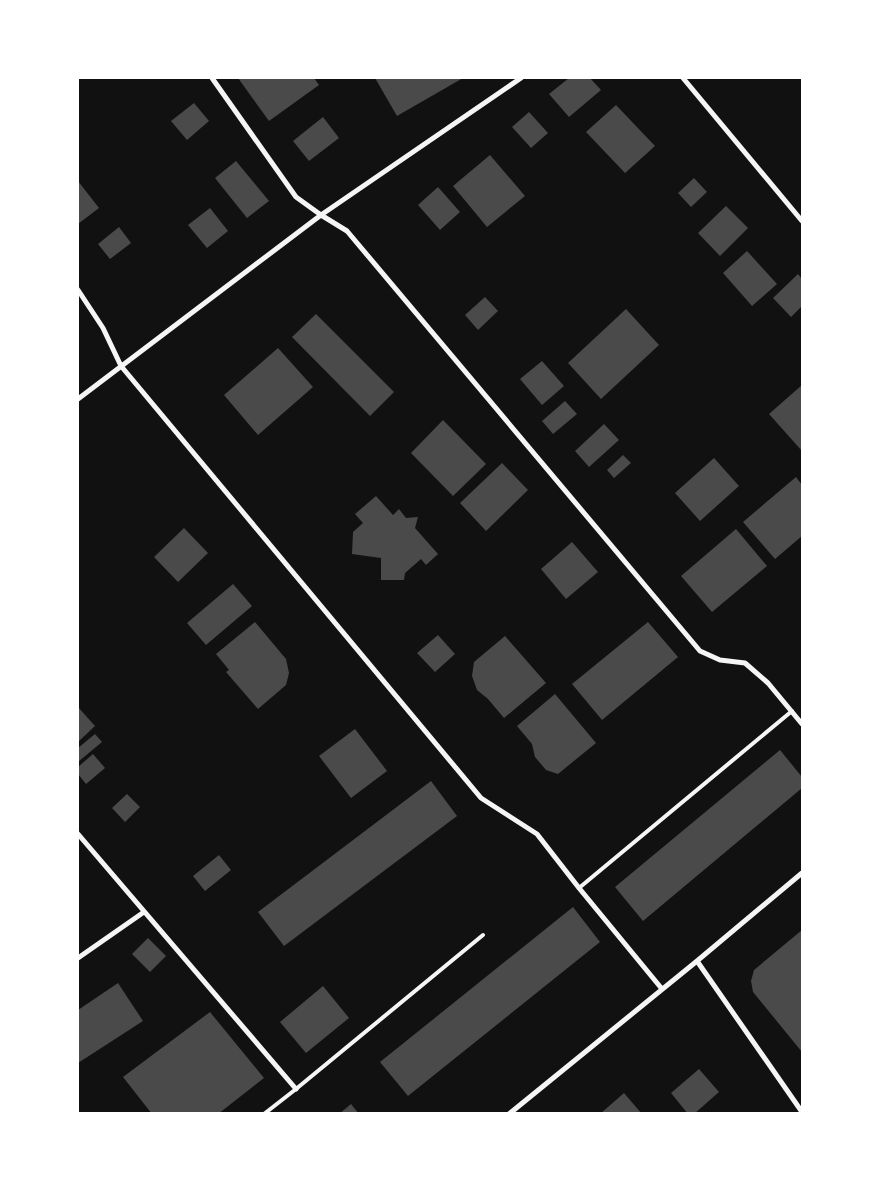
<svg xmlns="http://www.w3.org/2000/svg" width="880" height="1191" viewBox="0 0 880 1191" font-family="Raleway,sans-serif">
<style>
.building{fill:#4a4a4a}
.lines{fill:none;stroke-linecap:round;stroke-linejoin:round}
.service{stroke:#f5f5f5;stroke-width:4}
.minor{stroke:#f5f5f5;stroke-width:5}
</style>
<rect width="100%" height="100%" fill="#111"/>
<path class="building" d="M 238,78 L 314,78 L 319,85 L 269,121 Z
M 375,78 L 463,78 L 397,116 Z
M 569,78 L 590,78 L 601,90 L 569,117 L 549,94 Z
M 194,103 L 209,121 L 187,140 L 171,121 Z
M 616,105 L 655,146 L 625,173 L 586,132 Z
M 529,112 L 548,133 L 531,148 L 512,127 Z
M 323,117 L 339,138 L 309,161 L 293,141 Z
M 490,155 L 525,196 L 487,227 L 453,186 Z
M 236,161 L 269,201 L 247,218 L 215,178 Z
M 694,178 L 707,192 L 691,207 L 678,193 Z
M 78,181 L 99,208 L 78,224 Z
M 438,187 L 460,212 L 440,230 L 418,205 Z
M 726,206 L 748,228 L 720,256 L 698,233 Z
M 210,208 L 228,231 L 207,248 L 188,225 Z
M 119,227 L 131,243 L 110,259 L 98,244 Z
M 747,251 L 777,284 L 752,306 L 723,273 Z
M 798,274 L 802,279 L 802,306 L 791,317 L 773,298 Z
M 485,297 L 498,311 L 478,330 L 465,315 Z
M 626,309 L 659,345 L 601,399 L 568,363 Z
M 316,314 L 394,392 L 370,416 L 292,337 Z
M 278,348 L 313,387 L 258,435 L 224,395 Z
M 542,361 L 564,386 L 542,405 L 520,379 Z
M 802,385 L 802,451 L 769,414 Z
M 565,401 L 577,414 L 553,434 L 542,421 Z
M 443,420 L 486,464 L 453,496 L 411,453 Z
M 604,424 L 619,440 L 589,467 L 575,451 Z
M 623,455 L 631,463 L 614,478 L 607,470 Z
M 714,458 L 739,486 L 700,521 L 675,493 Z
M 502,463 L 528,490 L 486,531 L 460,503 Z
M 796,477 L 802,485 L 802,536 L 775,559 L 743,522 Z
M 376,496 L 393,515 L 399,509 L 406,518 L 418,517 L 415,528 L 438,554 L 426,565 L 421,559 L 405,573 L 404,580 L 381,580 L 381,558 L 352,554 L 353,532 L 363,523 L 355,514 Z
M 184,528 L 208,553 L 178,582 L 154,557 Z
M 736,529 L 767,566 L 712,612 L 681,576 Z
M 572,542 L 598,572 L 566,599 L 541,569 Z
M 233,584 L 252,606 L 206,645 L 187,623 Z
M 255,622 L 286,659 L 289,673 L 286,685 L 258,709 L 226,672 L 229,670 L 216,654 Z
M 648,622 L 678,657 L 602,720 L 572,684 Z
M 438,635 L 455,654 L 435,672 L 417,653 Z
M 505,636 L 546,683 L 504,718 L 488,699 L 477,690 L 472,676 L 474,662 Z
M 555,694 L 596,743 L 558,774 L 546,770 L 535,757 L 532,744 L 517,726 Z
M 78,707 L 95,726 L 78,742 Z
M 355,729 L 387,771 L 351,798 L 319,756 Z
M 95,734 L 102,742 L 78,762 L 78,748 Z
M 780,750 L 802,777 L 802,788 L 643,921 L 615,887 Z
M 93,754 L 105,768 L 86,784 L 78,774 L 78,767 Z
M 431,781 L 457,816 L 284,946 L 258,912 Z
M 127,794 L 140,807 L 125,822 L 112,808 Z
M 219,855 L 231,870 L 205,891 L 193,876 Z
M 573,907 L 600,942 L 408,1096 L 380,1062 Z
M 802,930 L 802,1052 L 753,992 L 751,981 L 754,970 Z
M 148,938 L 166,956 L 150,972 L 132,954 Z
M 118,983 L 143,1021 L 78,1063 L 78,1010 Z
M 323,986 L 349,1018 L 306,1053 L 280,1022 Z
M 210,1012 L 264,1078 L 218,1114 L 152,1114 L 123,1077 Z
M 699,1069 L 719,1092 L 694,1114 L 688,1114 L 671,1093 Z
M 624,1093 L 642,1114 L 600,1114 Z
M 351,1104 L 359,1114 L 339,1114 Z"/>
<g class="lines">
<path class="service" d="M 579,888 L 792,711
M 264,1114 L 296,1089 L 483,935"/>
<path class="minor" d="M 212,78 L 296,197 L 321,215 L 347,231 L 700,651 L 720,660 L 745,663 L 768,683 L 802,724
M 683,78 L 802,221
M 78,290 L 103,328 L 121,366 L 481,798 L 537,834 L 579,888 L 662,989
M 78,399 L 321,215 L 521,78
M 78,834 L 296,1089
M 78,958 L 144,912
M 697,961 L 802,1112
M 509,1114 L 697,961 L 802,873"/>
</g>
<rect width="880" height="1191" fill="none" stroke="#ffffff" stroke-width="158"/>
</svg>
